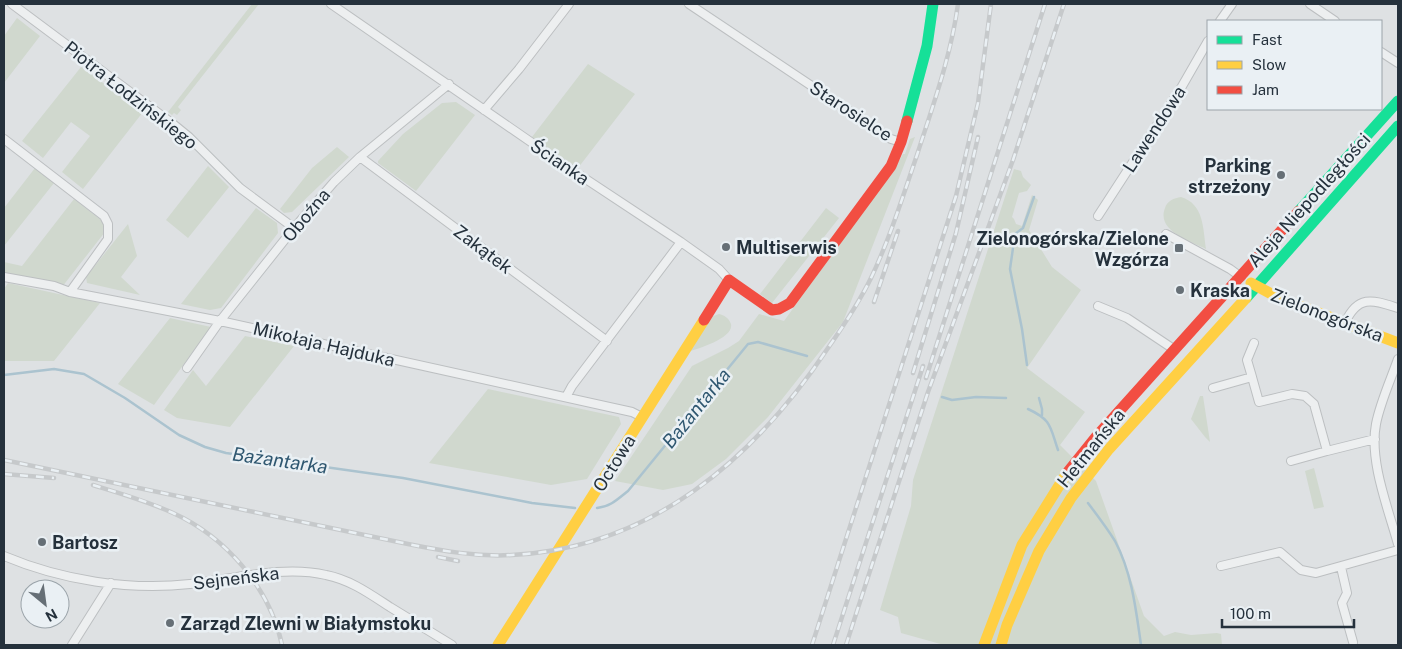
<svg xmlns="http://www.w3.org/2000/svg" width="1402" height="649" viewBox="0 0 1402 649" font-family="'Public Sans',sans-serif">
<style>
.green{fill:#d0d8ce}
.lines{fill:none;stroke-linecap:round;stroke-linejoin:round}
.stream{stroke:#abc3cf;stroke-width:2.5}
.street-casing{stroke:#bcbfc1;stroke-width:10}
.street{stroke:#edeff0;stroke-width:8}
.fast{stroke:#16e098;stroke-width:11}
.slow{stroke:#ffcf43;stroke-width:11}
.jam{stroke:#f24e42;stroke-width:11}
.rail-casing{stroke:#c6c9cb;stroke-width:4.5}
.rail{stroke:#eaf0f4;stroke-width:2.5;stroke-dasharray:8;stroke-linecap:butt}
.poi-dot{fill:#666f76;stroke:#eaf0f4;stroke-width:2}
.labels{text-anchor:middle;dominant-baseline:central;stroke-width:5;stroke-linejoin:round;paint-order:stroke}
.street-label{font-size:18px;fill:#25313c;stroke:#eaf0f4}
.poi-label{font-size:18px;font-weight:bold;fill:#25313c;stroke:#eaf0f4;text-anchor:start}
.water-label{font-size:19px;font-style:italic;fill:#2f5770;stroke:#eaf0f4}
</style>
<rect width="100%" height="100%" fill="#dee1e3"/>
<path class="green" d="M 252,4 L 259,4 L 178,107 L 181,110 L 177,115 L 174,113 L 172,115 L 168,112 Z
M 17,18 L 40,36 L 4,83 L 4,36 Z
M 588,64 L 635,94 L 578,168 L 532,137 Z
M 81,67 L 143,112 L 83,189 L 62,172 L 90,136 L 71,122 L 43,158 L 22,141 Z
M 456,102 L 475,115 L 416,191 L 378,163 L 378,161 L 403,134 L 442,103 Z
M 915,137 L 843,322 L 768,417 L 726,459 L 692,484 L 663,490 L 615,481 L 692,366 L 728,348 L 739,341 L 759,314 L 784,321 L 894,169 L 903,154 L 905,154 L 910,139 Z
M 337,147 L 349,157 L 292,212 L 284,213 L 280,209 L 312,168 Z
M 208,166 L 229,187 L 188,238 L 166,220 Z
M 35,168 L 54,183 L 4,246 L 4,208 Z
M 1014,169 L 1021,171 L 1023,177 L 1031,185 L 1027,191 L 1019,193 L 1012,217 L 1014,219 L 1016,224 L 1022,226 L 1032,195 L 1038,200 L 1029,230 L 1052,267 L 1081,290 L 1027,368 L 1085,412 L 1060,445 L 1096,481 L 1144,616 L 1164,636 L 1175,632 L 1191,635 L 1217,633 L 1221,634 L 1222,645 L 944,645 L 901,633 L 898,617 L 880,610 L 911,506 L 913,480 Z
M 1181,197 C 1204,204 1203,228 1206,249 C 1190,241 1156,231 1165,208 C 1167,201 1174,198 1181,197 Z
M 74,199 L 105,223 L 105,232 L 62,287 L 41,280 L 4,274 L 4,262 L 22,266 Z
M 256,208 L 277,223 L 278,233 L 221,308 L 210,310 L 181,304 Z
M 826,208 L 839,218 L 772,303 L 760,294 Z
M 128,224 L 137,256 L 121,277 L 140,295 L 87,283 L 86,277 Z
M 8,283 L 100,303 L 54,361 L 4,361 L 4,289 Z
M 719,314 C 724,315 729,318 731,324 C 734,338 699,348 688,352 L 711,317 Z
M 170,318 L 211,327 L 154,405 L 118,384 Z
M 245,336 L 294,346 L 230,427 L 177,418 L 164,410 L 193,370 L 206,386 Z
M 488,389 L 619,417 L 621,424 L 587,479 L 551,485 L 429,463 Z
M 1200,396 L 1203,396 L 1210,442 L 1205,437 L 1191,419 Z
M 1314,468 L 1324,507 L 1314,509 L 1305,471 Z"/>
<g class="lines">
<path class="stream" d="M 1027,365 L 1022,329 L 1010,269 L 1015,234 L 1023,228 L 1034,197
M 4,375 L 54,369 L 84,374 L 125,398 L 179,435 L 205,447 L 226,453 L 403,478 L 532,503 L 575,508
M 942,397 L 952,400 L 976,397 L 1006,398
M 1039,398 L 1042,409 L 1042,415
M 1028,409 C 1052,420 1050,427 1058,450
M 1088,503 C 1097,515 1107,528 1115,541 C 1132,573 1136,610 1141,645
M 597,508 C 610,507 618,499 628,491 L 748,344 L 758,342 L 807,356"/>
<defs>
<path id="street" d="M 12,4 L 173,124 L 189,137 L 240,188 L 294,228
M 331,4 L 554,158 L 681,242 L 719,269 L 729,280
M 689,4 L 891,139 L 901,142
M 1310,4 L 1335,21
M 1220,21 L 1232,4
M 1381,52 L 1398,63
M 484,110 L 519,69 L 569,4
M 4,139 L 104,216 L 108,224 L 108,239 L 70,292
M 360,157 L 607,341
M 1098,216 L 1181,88 L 1208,41
M 1166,234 L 1230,269 L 1241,277
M 4,277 L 54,286 L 70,292 L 220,321 L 632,412 L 642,417
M 1098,306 L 1127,318 L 1175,350
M 1345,323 C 1358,294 1373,300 1398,308
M 1398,359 C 1391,379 1380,403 1376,424 C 1369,461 1388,508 1398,544
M 187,368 L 220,321 L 294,228 L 334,182 L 360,157 L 449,84
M 1252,377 L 1247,360 L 1254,343
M 1213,388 L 1252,377 L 1259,402 L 1292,394 L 1305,396 L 1314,404 L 1327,451 L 1375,439
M 566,397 L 572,386 L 681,242
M 1291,461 L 1327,451
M 4,556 C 61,580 129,591 190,584 C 233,579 284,565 326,575 C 351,580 370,594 390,607 C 411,620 431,632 452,645
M 1221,566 L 1280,552 L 1301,570 L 1316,573 L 1398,550
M 1341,567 L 1347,593 L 1342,603 L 1353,642
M 72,645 L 111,583"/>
</defs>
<use href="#street" class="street-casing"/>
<use href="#street" class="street"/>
<path class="fast" d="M 907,121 L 927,46 L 933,4
M 1299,211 L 1398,101
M 1246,298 L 1398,126"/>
<path class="slow" d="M 1251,283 L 1279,298 L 1398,343
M 498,645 L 704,320
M 984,645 L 1022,545 L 1067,473
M 1001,645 L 1007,625 L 1039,551 L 1071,498 L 1109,449 L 1246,298"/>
<path class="jam" d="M 704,320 L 729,280 L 772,310 L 779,309 L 790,303 L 891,166 L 901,142 L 907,121
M 1067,473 L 1096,437 L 1299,211"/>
<defs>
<path id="rail" d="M 874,302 L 898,231
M 913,373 L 956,233 L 978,137
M 926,378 L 1045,4
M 4,460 L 408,544 C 443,551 477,557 512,555 C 651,548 754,459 828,348 C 844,325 859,303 871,278 C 890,238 903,196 917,155 C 933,105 951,56 958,4
M 4,474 L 54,478
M 93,485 C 119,493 147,501 173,513 C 226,537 270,588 282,645
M 438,557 L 458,561
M 812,645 L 956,196 L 978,103 L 991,4
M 833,645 L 923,366
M 846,645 L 928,392 L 1013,160 L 1064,4"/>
</defs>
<use href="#rail" class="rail-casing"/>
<use href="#rail" class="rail"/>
</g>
<g class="poi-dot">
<circle cx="1281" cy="175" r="5"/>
<circle cx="726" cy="247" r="5"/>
<rect x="1174" y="243" width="10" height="10" rx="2.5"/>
<circle cx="1180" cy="290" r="5"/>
<circle cx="42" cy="542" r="5"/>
<circle cx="170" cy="623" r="5"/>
</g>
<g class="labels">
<g class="street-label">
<text transform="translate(131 95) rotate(38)">Piotra Łodzińskiego</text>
<text transform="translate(851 111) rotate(33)">Starosielce</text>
<text transform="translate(1154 129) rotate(-57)">Lawendowa</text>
<text transform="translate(560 162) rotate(34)">Ścianka</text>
<text transform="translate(1309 200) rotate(-48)">Aleja Niepodległości</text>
<text transform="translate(306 215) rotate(-50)">Oboźna</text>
<text transform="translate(483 249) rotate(37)">Zakątek</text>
<text transform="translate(1327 315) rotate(21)">Zielonogórska</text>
<text transform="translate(324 344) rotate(13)">Mikołaja Hajduka</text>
<text transform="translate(1091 448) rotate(-51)">Hetmańska</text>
<text transform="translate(614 463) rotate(-58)">Octowa</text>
<text transform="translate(236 578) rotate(-7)">Sejneńska</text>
</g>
<g class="poi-label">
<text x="1271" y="165" text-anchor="end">Parking<tspan x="1271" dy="21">strzeżony</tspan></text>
<text x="1169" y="238" text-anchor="end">Zielonogórska/Zielone<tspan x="1169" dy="21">Wzgórza</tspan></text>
<text x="736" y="247">Multiserwis</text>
<text x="1190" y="290">Kraska</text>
<text x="52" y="542">Bartosz</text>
<text x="180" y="623">Zarząd Zlewni w Białymstoku</text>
</g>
<g class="water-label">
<text transform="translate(696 408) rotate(-51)">Bażantarka</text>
<text transform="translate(280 460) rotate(8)">Bażantarka</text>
</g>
</g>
<rect width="1402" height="649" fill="none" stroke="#25313c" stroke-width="10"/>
<rect x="1207" y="20" width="175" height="90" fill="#eaf0f4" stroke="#9ba4aa"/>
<rect x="1217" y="36" width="25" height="8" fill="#16e098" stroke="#9ba4aa"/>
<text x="1252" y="45" font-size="15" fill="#25313c">Fast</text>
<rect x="1217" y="61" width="25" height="8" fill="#ffcf43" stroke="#9ba4aa"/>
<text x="1252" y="70" font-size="15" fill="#25313c">Slow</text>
<rect x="1217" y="86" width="25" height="8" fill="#f24e42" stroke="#9ba4aa"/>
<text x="1252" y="95" font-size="15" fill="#25313c">Jam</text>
<g transform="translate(45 604) rotate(151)"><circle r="24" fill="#eaf0f4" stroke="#9ba4aa"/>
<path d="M0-4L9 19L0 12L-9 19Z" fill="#666f76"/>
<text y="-8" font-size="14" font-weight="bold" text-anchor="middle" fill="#25313c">N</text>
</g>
<path d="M1222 619v8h132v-8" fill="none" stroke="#25313c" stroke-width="2.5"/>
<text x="1230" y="619" font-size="15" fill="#25313c" stroke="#eaf0f4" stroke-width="4" paint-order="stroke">100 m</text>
</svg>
